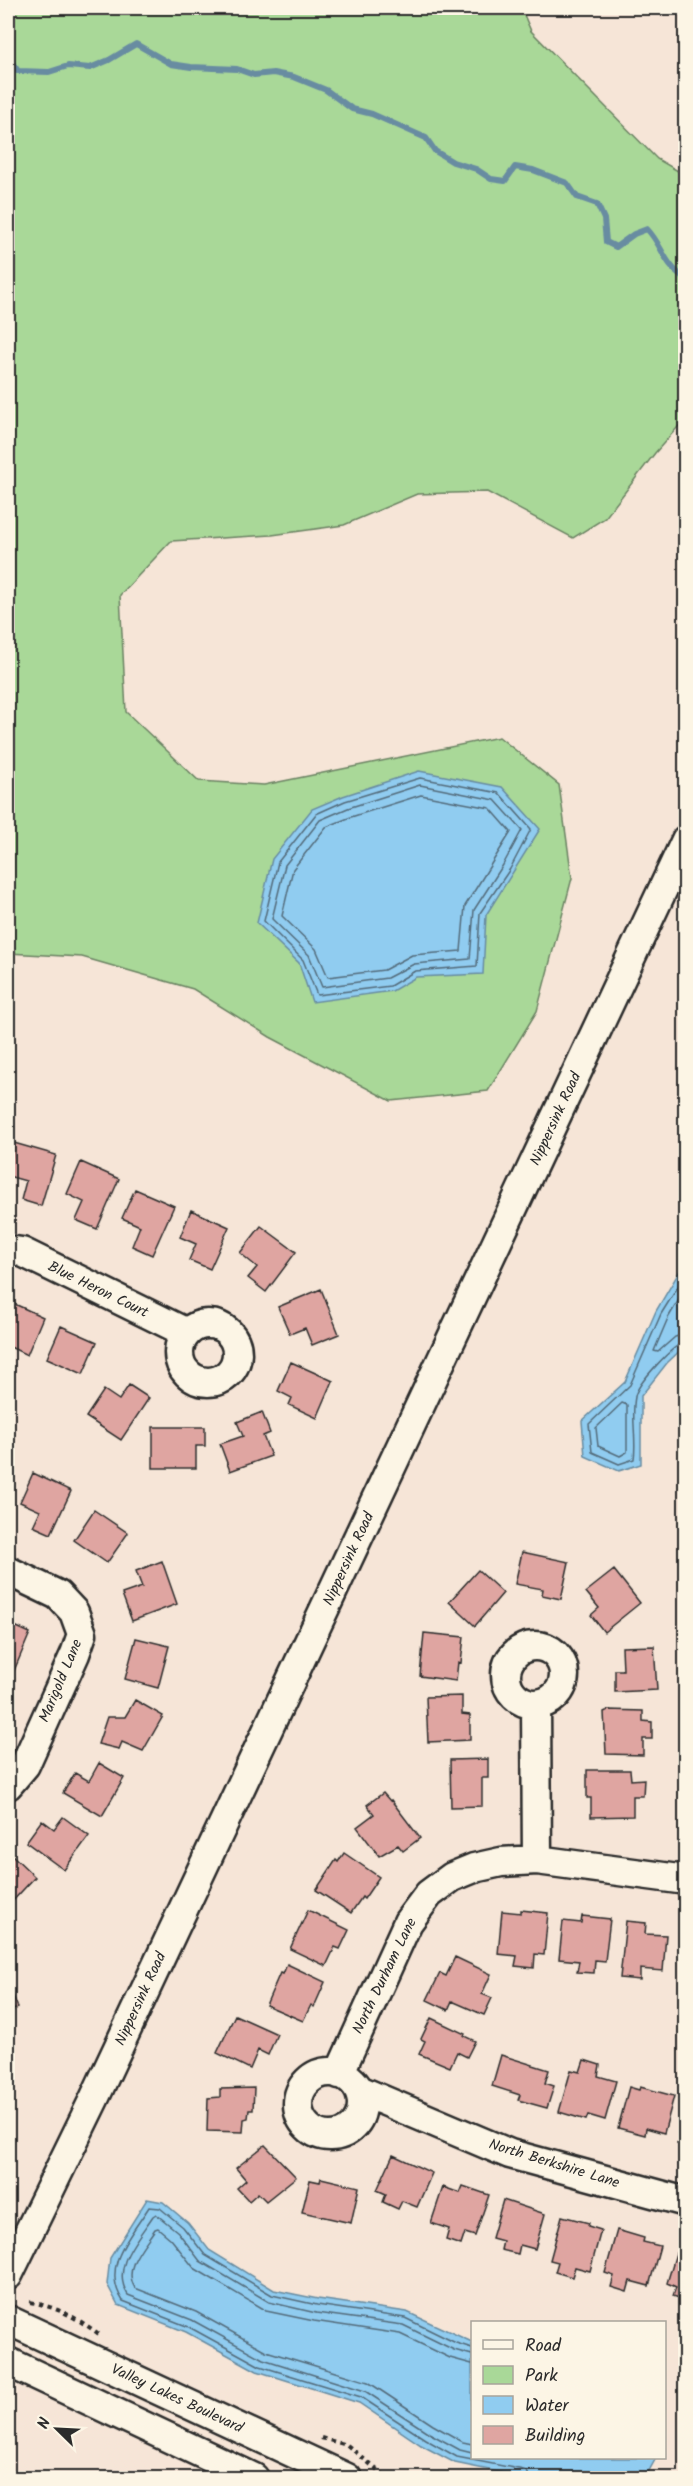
<svg xmlns="http://www.w3.org/2000/svg" width="693" height="2486" viewBox="0 0 693 2486" font-family="Kalam,sans-serif">
<style>
.green{fill:#a9d898;stroke:#6a8262;stroke-width:1.5}
.water{fill:#90ccf0;stroke:#688ca1;stroke-width:1.5}
.lines{fill:none;stroke-linecap:round;stroke-linejoin:round}
.shore{stroke:#536b7a;stroke-width:1.5}
.stream{stroke:#688ca1;stroke-width:6}
.building{fill:#dfa5a1;stroke:#2b2b2b;stroke-width:1.5}
.minor-casing{stroke:#2b2b2b;stroke-width:33}
.path{stroke:#2b2b2b;stroke-width:4;stroke-dasharray:4.5 4.5;stroke-linecap:butt}
.minor{stroke:#fcf5e5;stroke-width:28}
.labels{text-anchor:middle;dominant-baseline:central;stroke-width:6;stroke-linejoin:round;paint-order:stroke}
.street-label{font-size:15px;fill:#2b2b2b;stroke:#fcf5e5}
</style>
<rect width="100%" height="100%" fill="#f6e5d7"/>
<filter id="ink" filterUnits="userSpaceOnUse"><feTurbulence type="fractalNoise" baseFrequency=".0167" numOctaves="2"/><feDisplacementMap in="SourceGraphic" scale="12" xChannelSelector="R" yChannelSelector="G"/><feConvolveMatrix kernelMatrix="1 2 1 2 8 2 1 2 1" color-interpolation-filters="sRGB"/></filter>
<g filter="url(#ink)">
<path class="green" d="M 8,8 L 521,8 L 531,31 L 657,159 L 685,175 L 685,419 L 655,453 L 605,518 L 573,538 L 487,492 L 417,494 L 344,525 L 272,535 L 171,541 L 120,595 L 126,712 L 199,781 L 264,785 L 499,737 L 559,785 L 572,878 L 537,1011 L 488,1091 L 391,1101 L 270,1037 L 193,989 L 82,957 L 8,953 Z"/>
<path class="water" d="M 419,771 L 502,787 L 540,829 L 486,915 L 483,974 L 416,977 L 392,991 L 312,1002 L 299,963 L 257,923 L 272,859 L 312,809 L 343,796 Z
M 685,1262 L 685,1346 L 667,1363 L 641,1396 L 641,1464 L 619,1471 L 585,1456 L 582,1421 L 625,1382 L 656,1311 Z
M 147,2199 L 163,2202 L 188,2223 L 209,2250 L 274,2290 L 318,2299 L 407,2312 L 472,2342 L 472,2458 L 656,2458 L 645,2478 L 528,2478 L 455,2463 L 421,2445 L 359,2403 L 257,2371 L 186,2332 L 118,2305 L 107,2284 L 110,2258 Z"/>
<g class="lines">
<path class="shore" d="M 420,778 L 499,793 L 531,829 L 510,869 L 480,913 L 477,966 L 415,971 L 390,986 L 317,995 L 303,960 L 264,921 L 278,862 L 316,814 L 345,801 Z
M 420,785 L 495,800 L 522,830 L 503,865 L 474,910 L 470,959 L 414,964 L 387,978 L 322,987 L 309,955 L 272,919 L 285,865 L 320,820 L 348,808 Z
M 421,795 L 490,808 L 511,832 L 465,906 L 461,951 L 412,955 L 384,970 L 328,977 L 316,949 L 282,916 L 293,869 L 326,827 L 351,817 Z
M 686,1274 L 661,1314 L 630,1385 L 589,1424 L 592,1452 L 619,1464 L 634,1459 C 637,1439 631,1417 635,1397 C 636,1385 674,1343 686,1342
M 686,1288 L 668,1318 L 654,1351 L 658,1352 L 675,1337 L 686,1334
M 622,1403 L 627,1405 L 627,1452 L 620,1456 L 598,1446 L 596,1428 Z
M 472,2348 L 456,2343 L 405,2318 L 317,2305 L 272,2295 L 205,2255 L 183,2227 L 160,2208 L 149,2207 C 131,2236 100,2266 123,2301 L 189,2327 L 260,2366 L 361,2397 L 425,2439 L 457,2457 L 524,2470 L 528,2473 L 528,2478
M 472,2355 L 454,2350 L 403,2325 L 316,2313 L 269,2302 L 200,2261 L 178,2232 L 156,2214 L 153,2216 C 138,2239 110,2267 128,2295 L 192,2320 L 263,2359 L 365,2391 L 429,2433 L 460,2450 L 472,2453
M 472,2364 L 450,2358 L 400,2334 L 314,2321 L 266,2311 L 194,2268 L 171,2239 L 158,2228 L 155,2229 C 144,2246 122,2268 135,2288 L 196,2312 L 266,2351 L 368,2382 L 433,2425 L 463,2442 L 472,2444"/>
<path class="stream" d="M 8,57 L 18,71 L 49,72 L 68,66 L 90,68 L 109,60 L 136,44 L 171,64 L 191,67 L 237,69 L 254,75 L 273,73 L 294,77 L 326,90 L 352,109 L 372,114 L 426,138 L 435,151 L 453,162 L 476,169 L 491,179 L 505,181 L 515,167 L 533,170 L 567,183 L 577,197 L 597,204 L 604,219 L 606,242 L 616,247 L 634,234 L 647,229 C 664,247 662,263 686,279"/>
</g>
<path class="building" d="M 14,1143 L 56,1155 L 41,1206 L 21,1200 L 26,1181 L 8,1176 Z
M 81,1162 L 119,1179 L 97,1229 L 76,1220 L 84,1202 L 67,1194 Z
M 135,1189 L 174,1206 L 152,1255 L 132,1246 L 140,1226 L 122,1218 Z
M 191,1210 L 229,1227 L 210,1269 L 189,1260 L 196,1244 L 180,1237 Z
M 261,1226 L 296,1252 L 266,1292 L 248,1278 L 257,1267 L 240,1253 Z
M 321,1289 L 339,1334 L 312,1345 L 305,1328 L 290,1334 L 278,1307 Z
M 8,1301 L 43,1317 L 27,1355 L 8,1346 Z
M 61,1326 L 97,1342 L 83,1374 L 47,1358 Z
M 291,1362 L 333,1381 L 317,1418 L 289,1405 L 292,1398 L 278,1391 Z
M 129,1385 L 149,1398 L 121,1440 L 86,1417 L 104,1390 L 119,1400 Z
M 262,1412 L 270,1433 L 263,1436 L 271,1456 L 230,1471 L 220,1444 L 243,1436 L 237,1422 Z
M 153,1427 L 205,1427 L 205,1446 L 196,1446 L 196,1468 L 153,1468 Z
M 686,1450 L 686,1486 L 680,1485 Z
M 33,1473 L 71,1491 L 51,1534 L 33,1526 L 40,1511 L 20,1502 Z
M 94,1510 L 128,1533 L 107,1563 L 74,1540 Z
M 522,1552 L 569,1562 L 561,1599 L 542,1595 L 543,1589 L 515,1584 Z
M 162,1561 L 177,1604 L 132,1621 L 122,1594 L 142,1587 L 136,1571 Z
M 478,1570 L 503,1593 L 475,1626 L 449,1602 Z
M 614,1570 L 640,1603 L 604,1632 L 591,1615 L 599,1608 L 586,1592 Z
M 8,1623 L 30,1633 L 13,1673 L 8,1670 Z
M 424,1633 L 464,1637 L 461,1663 L 458,1662 L 456,1681 L 420,1676 Z
M 136,1638 L 169,1646 L 158,1688 L 125,1679 Z
M 654,1646 L 657,1690 L 615,1692 L 615,1670 L 623,1670 L 622,1647 Z
M 462,1696 L 462,1714 L 470,1715 L 470,1740 L 428,1742 L 426,1697 Z
M 135,1700 L 163,1716 L 143,1751 L 122,1742 L 119,1749 L 98,1744 L 107,1717 L 125,1717 Z
M 608,1710 L 643,1711 L 643,1721 L 652,1722 L 652,1739 L 643,1739 L 643,1755 L 606,1754 L 604,1712 Z
M 488,1759 L 488,1778 L 482,1778 L 482,1806 L 451,1807 L 450,1760 Z
M 99,1763 L 124,1778 L 102,1816 L 63,1793 L 75,1773 L 89,1781 Z
M 587,1770 L 630,1770 L 631,1780 L 644,1779 L 643,1796 L 633,1796 L 633,1816 L 591,1817 L 591,1798 L 587,1798 Z
M 383,1793 L 390,1801 L 391,1800 L 420,1838 L 403,1851 L 398,1845 L 379,1856 L 357,1827 L 374,1814 L 367,1805 Z
M 63,1817 L 89,1836 L 64,1870 L 26,1842 L 42,1820 L 54,1829 Z
M 9,1852 L 35,1877 L 8,1906 L 8,1854 Z
M 344,1853 L 379,1877 L 364,1899 L 362,1897 L 351,1913 L 316,1890 L 336,1860 L 338,1862 Z
M 308,1910 L 349,1930 L 340,1949 L 335,1947 L 326,1966 L 290,1949 Z
M 521,1910 L 548,1913 L 544,1955 L 535,1954 L 534,1968 L 515,1966 L 517,1956 L 498,1954 L 502,1911 L 521,1913 Z
M 582,1916 L 610,1919 L 605,1961 L 595,1960 L 594,1973 L 577,1972 L 579,1961 L 559,1959 L 563,1921 L 581,1923 Z
M 626,1921 L 646,1923 L 645,1934 L 666,1935 L 663,1971 L 640,1969 L 640,1980 L 620,1978 Z
M 455,1957 L 491,1974 L 482,1994 L 492,1998 L 484,2015 L 452,2001 L 448,2010 L 427,2000 L 440,1973 L 446,1976 Z
M 287,1964 L 325,1982 L 314,2007 L 311,2005 L 303,2021 L 266,2005 L 280,1973 L 283,1974 Z
M 8,1983 L 18,2008 L 8,2012 Z
M 235,2015 L 277,2034 L 268,2055 L 258,2050 L 250,2069 L 217,2053 Z
M 431,2018 L 465,2034 L 464,2036 L 475,2041 L 467,2057 L 457,2052 L 450,2067 L 419,2054 L 425,2041 L 421,2039 Z
M 501,2055 L 549,2070 L 545,2083 L 554,2086 L 547,2108 L 518,2100 L 520,2095 L 492,2086 Z
M 584,2060 L 600,2065 L 598,2076 L 616,2081 L 605,2120 L 588,2115 L 586,2120 L 559,2112 L 571,2070 L 580,2072 Z
M 629,2087 L 639,2090 L 640,2087 L 674,2096 L 664,2133 L 646,2128 L 645,2135 L 618,2128 Z
M 254,2088 L 253,2110 L 249,2110 L 248,2118 L 244,2119 L 243,2132 L 207,2131 L 208,2098 L 220,2097 L 220,2089 Z
M 686,2116 L 686,2146 L 677,2144 Z
M 265,2145 L 296,2177 L 266,2201 L 258,2193 L 249,2201 L 237,2188 L 246,2180 L 236,2168 Z
M 393,2155 L 432,2173 L 417,2207 L 402,2201 L 398,2209 L 383,2202 L 386,2194 L 377,2190 Z
M 321,2178 L 359,2187 L 351,2223 L 302,2212 L 310,2180 L 320,2182 Z
M 463,2186 L 489,2195 L 475,2236 L 465,2233 L 461,2245 L 446,2240 L 449,2229 L 431,2223 L 443,2187 L 460,2193 Z
M 503,2200 L 545,2214 L 535,2249 L 520,2245 L 518,2254 L 501,2250 L 503,2241 L 492,2238 Z
M 562,2216 L 589,2223 L 588,2226 L 601,2230 L 590,2271 L 575,2267 L 572,2277 L 555,2272 L 558,2262 L 550,2260 Z
M 617,2230 L 644,2238 L 643,2242 L 660,2246 L 649,2286 L 630,2281 L 627,2292 L 611,2287 L 614,2276 L 605,2273 Z
M 676,2253 L 686,2255 L 686,2300 L 673,2296 L 676,2287 L 667,2283 Z"/>
<g class="lines">
<defs>
<path id="minor" d="M 8,1250 L 22,1252 L 187,1333
M179 1353a29 29 0 1 1 58 0a29 29 0 1 1-58 0Z
M 8,1571 L 58,1595 L 74,1612 L 82,1634 L 75,1654 L 25,1765 L 8,1785
M506 1675a29 29 0 1 1 58 0a29 29 0 1 1-58 0Z
M 536,1704 L 537,1860
M298 2104a32 32 0 1 1 64 0a32 32 0 1 1-64 0Z
M 339,2074 L 408,1922 L 429,1894 L 452,1877 L 474,1868 L 501,1862 L 537,1860 L 686,1880
M 359,2090 L 510,2154 L 686,2202
M 8,2275 L 94,2099 L 686,840
M 8,2320 L 347,2478
M 8,2362 L 254,2478"/>
</defs>
<use href="#minor" class="minor-casing"/>
<path class="path" d="M 30,2302 C 57,2307 78,2318 100,2335
M 321,2438 L 347,2445 L 387,2478"/>
<use href="#minor" class="minor"/>
</g>
</g>
<g class="labels">
<g class="street-label">
<text transform="translate(556 1119) rotate(-65)">Nippersink Road</text>
<text transform="translate(98 1290) rotate(26)">Blue Heron Court</text>
<text transform="translate(349 1559) rotate(-65)">Nippersink Road</text>
<text transform="translate(61 1681) rotate(-67)">Marigold Lane</text>
<text transform="translate(385 1976) rotate(-64)">North Durham Lane</text>
<text transform="translate(141 1999) rotate(-65)">Nippersink Road</text>
<text transform="translate(554 2164) rotate(17)">North Berkshire Lane</text>
<text transform="translate(177 2399) rotate(25)">Valley Lakes Boulevard</text>
</g>
</g>
<rect width="693" height="2486" fill="none" stroke="#fcf5e5" stroke-width="30"/>
<rect x="15" y="15" width="663" height="2456" fill="none" stroke="#2b2b2b" stroke-width="2" filter="url(#ink)"/>
<rect x="471" y="2321" width="195" height="138" fill="#fcf5e5" stroke="#a8a49b" stroke-width="1.5"/>
<rect x="483" y="2340" width="30" height="9" fill="#fcf5e5" stroke="#a8a49b" stroke-width="1.5"/>
<text x="525" y="2351" font-size="18" fill="#2b2b2b">Road</text>
<rect x="483" y="2366" width="30" height="18" fill="#a9d898" stroke="#a8a49b" stroke-width="1.5"/>
<text x="525" y="2381" font-size="18" fill="#2b2b2b">Park</text>
<rect x="483" y="2396" width="30" height="18" fill="#90ccf0" stroke="#a8a49b" stroke-width="1.5"/>
<text x="525" y="2411" font-size="18" fill="#2b2b2b">Water</text>
<rect x="483" y="2426" width="30" height="18" fill="#dfa5a1" stroke="#a8a49b" stroke-width="1.5"/>
<text x="525" y="2441" font-size="18" fill="#2b2b2b">Building</text>
<g transform="translate(57 2429) rotate(294)" stroke="#fcf5e5" stroke-width="4.5" paint-order="stroke">
<path d="M0-4.5L10 22L0 15L-10 22Z" fill="#2b2b2b"/>
<text y="-9" font-size="16" font-weight="bold" text-anchor="middle" fill="#2b2b2b">N</text>
</g>
</svg>
